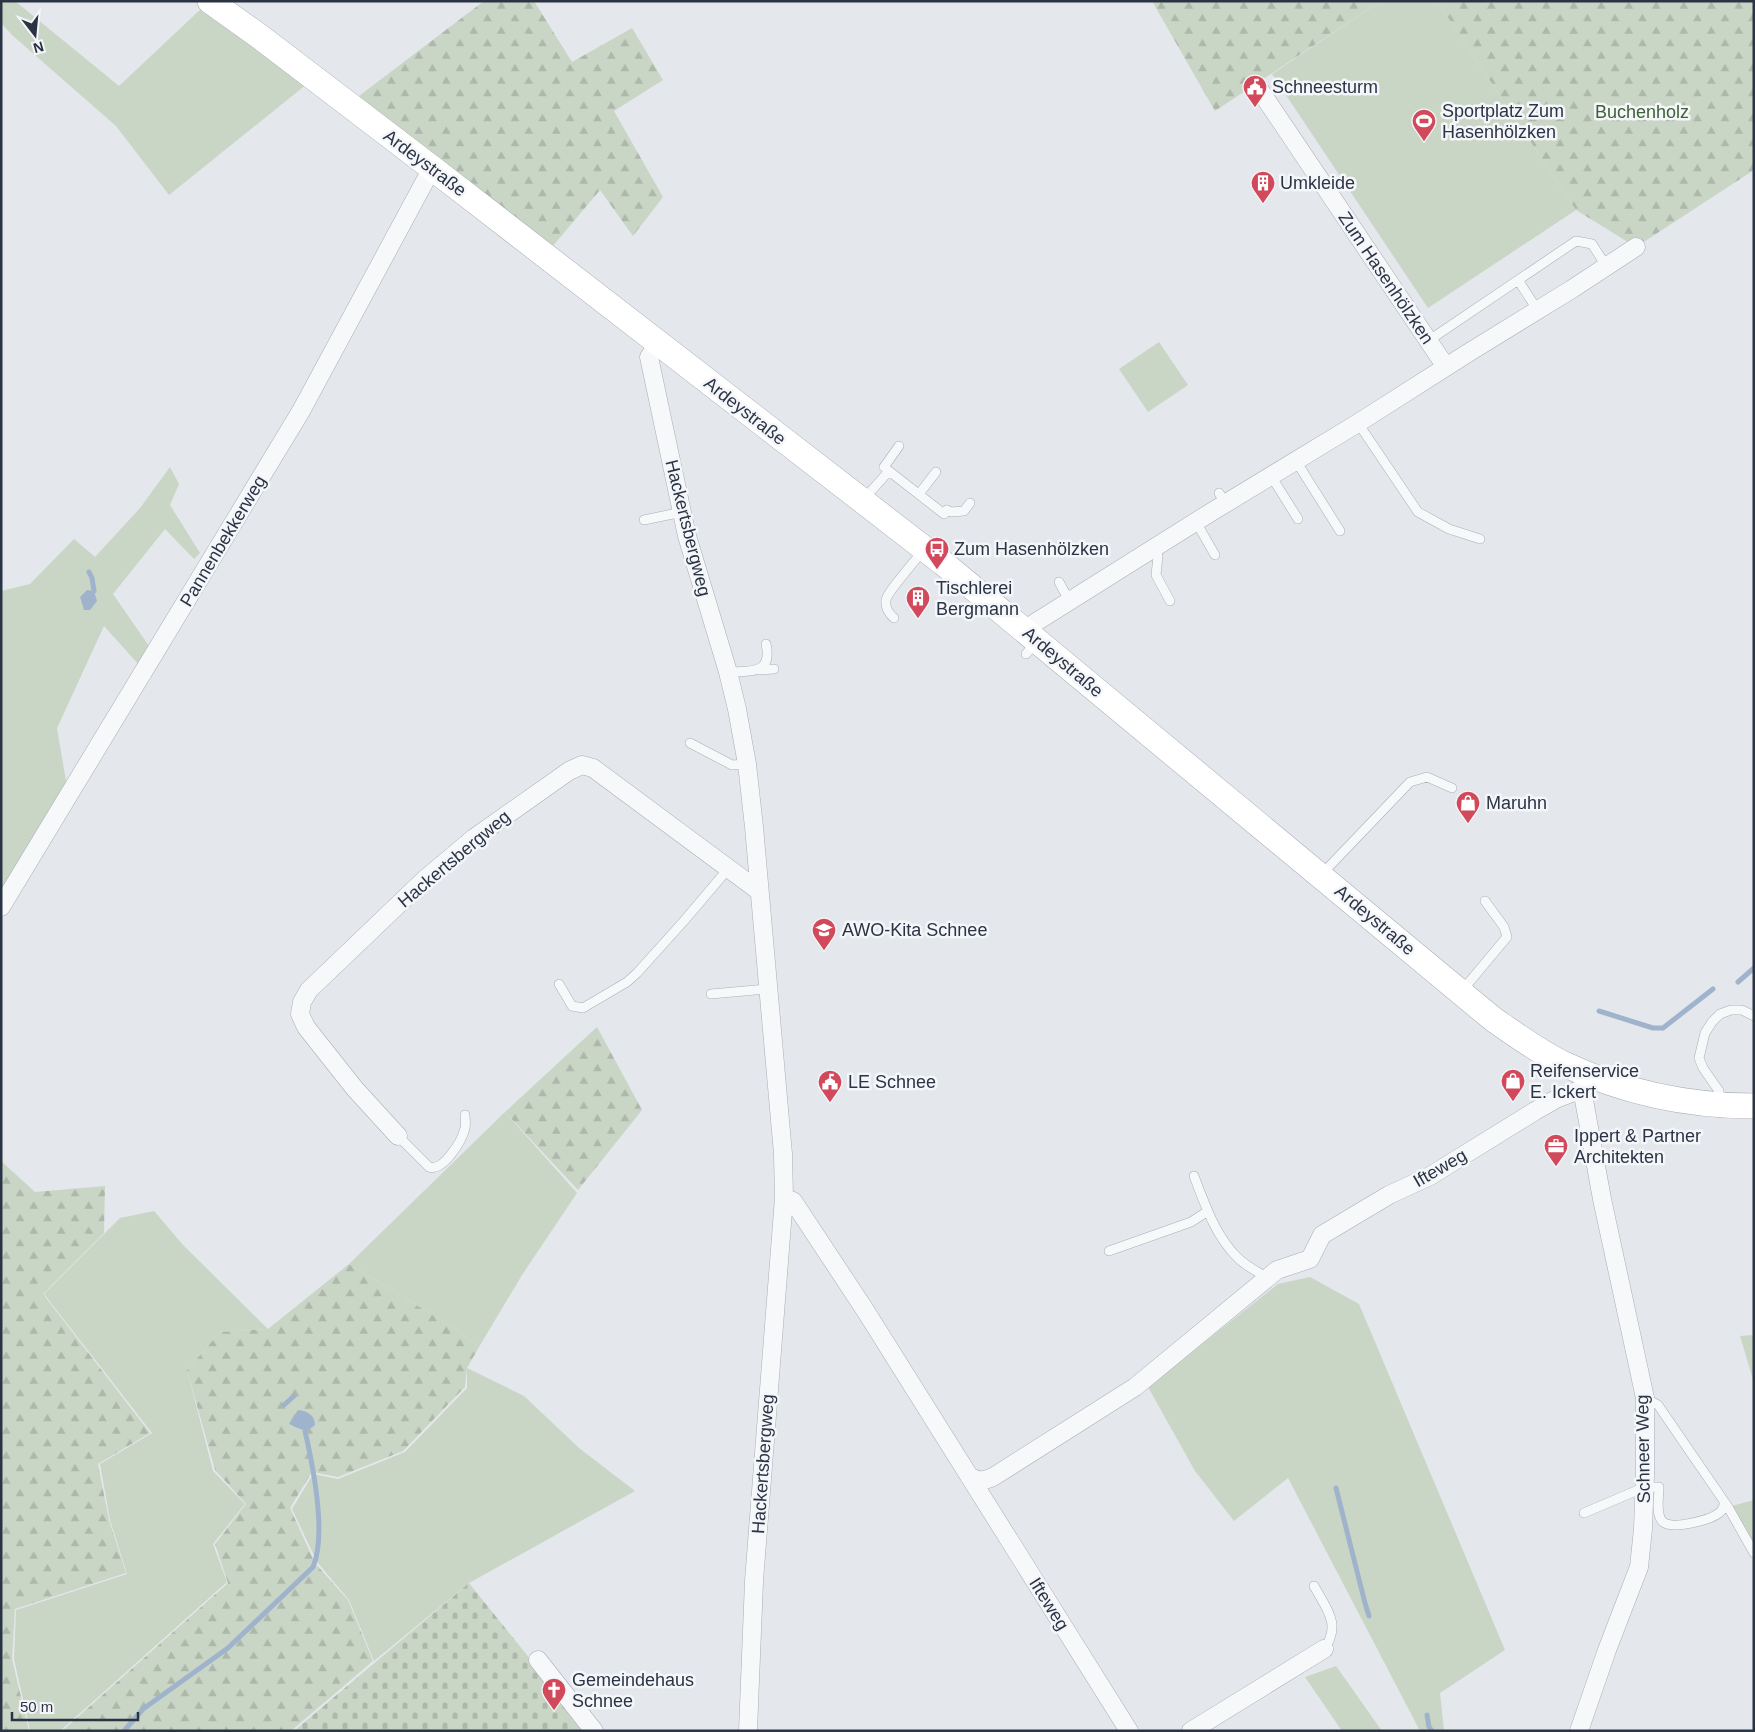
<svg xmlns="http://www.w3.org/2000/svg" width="1755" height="1732" viewBox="0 0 1755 1732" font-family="Helvetica,sans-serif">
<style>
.green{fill:#c9d6c5}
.forest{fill:url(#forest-firs)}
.cemetery{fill:url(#cemetery-stones)}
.water{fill:#9fb4cc}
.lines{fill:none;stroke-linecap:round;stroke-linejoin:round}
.stream{stroke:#9fb4cc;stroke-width:5}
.service-casing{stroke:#a9aeb7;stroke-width:10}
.minor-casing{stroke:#a9aeb7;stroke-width:19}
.secondary-casing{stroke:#a9aeb7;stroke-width:26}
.service{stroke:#f7f8fa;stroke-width:9}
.minor{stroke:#f7f8fa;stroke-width:18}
.secondary{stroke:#fff;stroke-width:25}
.labels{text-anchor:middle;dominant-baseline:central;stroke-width:5;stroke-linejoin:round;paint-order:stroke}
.poi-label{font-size:18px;fill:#2b3445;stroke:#f4f6f9;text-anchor:start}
.park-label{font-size:18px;fill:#3f6138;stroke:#f4f6f9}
.street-label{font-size:18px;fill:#2b3445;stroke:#f4f6f9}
</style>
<defs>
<pattern id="forest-firs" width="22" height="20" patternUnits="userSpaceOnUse" patternTransform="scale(1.25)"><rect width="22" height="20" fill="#c9d6c5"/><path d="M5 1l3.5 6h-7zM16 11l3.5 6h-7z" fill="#adb8ab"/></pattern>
<pattern id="cemetery-stones" width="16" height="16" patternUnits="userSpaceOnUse" patternTransform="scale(1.25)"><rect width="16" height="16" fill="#c9d6c5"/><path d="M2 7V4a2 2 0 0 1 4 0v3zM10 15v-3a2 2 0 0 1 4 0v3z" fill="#adb8ab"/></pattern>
</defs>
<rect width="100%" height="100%" fill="#e4e7ec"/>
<path class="green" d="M 1,1 L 15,1 L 119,86 L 203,7 L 307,84 L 169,195 L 116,126 L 12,35 L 1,23 Z
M 1381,1 L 1437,1 L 1576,210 L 1428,308 L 1272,74 Z
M 1159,342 L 1188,385 L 1148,412 L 1119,369 Z
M 170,467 L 179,484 L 170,505 L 200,553 L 194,559 L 165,529 L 113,594 L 151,649 L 140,666 L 104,626 L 57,728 L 67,787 L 1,894 L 1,591 L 30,584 L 74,539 L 95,557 L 140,508 Z
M 505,1112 L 577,1193 L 522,1275 L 479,1347 L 454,1328 L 349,1264 Z
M 154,1211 L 183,1245 L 268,1329 L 220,1332 L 187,1370 L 213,1471 L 245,1504 L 213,1544 L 227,1582 L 60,1731 L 30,1731 L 14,1659 L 16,1610 L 127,1574 L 110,1520 L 100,1464 L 152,1433 L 44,1294 L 120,1218 Z
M 1310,1277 L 1359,1304 L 1505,1650 L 1440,1693 L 1444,1731 L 1420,1731 L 1288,1478 L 1234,1521 L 1195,1471 L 1148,1387 L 1278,1284 Z
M 1754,1335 L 1754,1383 L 1740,1336 Z
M 467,1368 L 524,1396 L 579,1448 L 635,1491 L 469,1583 L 374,1661 L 349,1600 L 317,1562 L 292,1509 L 313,1474 L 338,1479 L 405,1452 L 467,1388 Z
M 1754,1500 L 1754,1553 L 1728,1507 Z
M 1336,1666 L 1382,1731 L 1342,1731 L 1305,1677 Z"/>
<path class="forest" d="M 484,1 L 534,1 L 572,62 L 632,28 L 663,80 L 614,111 L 663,197 L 633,236 L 600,190 L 552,247 L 359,96 Z
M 1152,1 L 1381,1 L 1215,111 Z
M 1437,1 L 1754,1 L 1754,170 L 1636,247 L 1576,210 Z
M 597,1027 L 642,1110 L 578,1190 L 505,1112 Z
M 1,1161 L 35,1192 L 105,1186 L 104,1233 L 43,1294 L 150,1433 L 98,1464 L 109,1520 L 126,1573 L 15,1609 L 12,1659 L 29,1731 L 1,1731 Z
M 349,1264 L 454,1328 L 479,1347 L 467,1368 L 465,1387 L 403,1451 L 338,1477 L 312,1472 L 290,1508 L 315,1563 L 348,1600 L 373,1661 L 291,1731 L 62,1731 L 228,1583 L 215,1544 L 246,1504 L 215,1470 L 187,1370 L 220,1332 L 268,1329 Z"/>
<path class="cemetery" d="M 469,1583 L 588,1731 L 294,1731 Z"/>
<path class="water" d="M 87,590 L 94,591 L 97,601 L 90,610 L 84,610 L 80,597 Z
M 298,1410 C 307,1411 315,1415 315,1425 C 306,1434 300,1429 289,1424 Z"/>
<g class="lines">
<path class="stream" d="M 89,572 L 92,578 L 94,591
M 1738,982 L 1754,968
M 1599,1011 L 1653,1028 L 1663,1028 L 1713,989
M 284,1405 L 294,1396
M 1336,1488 L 1365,1603 L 1369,1616
M 1427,1715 L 1429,1727 L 1432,1731
M 124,1731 L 143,1709 L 228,1648 L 313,1567 C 327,1534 313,1466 305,1431"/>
<defs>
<path id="service" d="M 1518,280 L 1538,311
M 1428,341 L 1576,241 L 1592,244 L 1606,266
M 1358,423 L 1418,512 L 1449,529 L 1480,539
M 1296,461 L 1340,531
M 889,471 L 884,467 L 899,446
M 1271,476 L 1298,519
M 1219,493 L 1226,504
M 919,494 L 936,472
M 863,500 L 889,471 L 944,514 L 947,510 L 951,512 L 964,511 L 970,503
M 644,520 L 682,512
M 1196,522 L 1215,555
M 1158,556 L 1156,575 L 1170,601
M 1059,582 L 1070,602
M 894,618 C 889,614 885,607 886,600 C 887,592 918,558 924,549
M 1026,654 L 1036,642
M 759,670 L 774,669
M 728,672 C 749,671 773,675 766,644
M 690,743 L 732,765 L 747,764
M 1321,875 L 1410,782 L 1427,777 L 1452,788
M 559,984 L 572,1006 L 583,1008 L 627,982 L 637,973 L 683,922 L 728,869
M 1461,992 L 1507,937 L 1504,927 L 1485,901
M 711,994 L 768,989
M 1719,1103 L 1719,1091 L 1703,1068 L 1699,1058 L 1705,1033 L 1712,1022 L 1720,1014 L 1731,1010 L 1742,1010 L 1754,1016
M 398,1136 L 429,1167 C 443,1172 462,1141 465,1128 C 466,1124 465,1119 465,1115
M 1194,1176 C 1205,1205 1216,1237 1238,1258 C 1247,1267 1258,1272 1268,1278
M 1109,1251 L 1191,1222 L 1208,1211
M 1645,1398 L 1658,1405 L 1728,1507 L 1754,1553
M 1584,1513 L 1645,1487 L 1659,1487 C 1659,1497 1655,1515 1663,1522 C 1673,1530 1710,1520 1719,1513 C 1723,1510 1724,1507 1724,1503
M 1314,1586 C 1326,1608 1342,1625 1324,1649"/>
<path id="minor" d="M 1259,89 L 1446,367
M 658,344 L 649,357 L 687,536 L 728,672 L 737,709 L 747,764 L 754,827 L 783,1154 L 784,1198 L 754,1581 L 748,1731
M 1025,629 L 1213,511 L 1358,423 L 1468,353 L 1572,289 L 1636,247
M 1,907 L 301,411 L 432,168
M 398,1136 L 355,1089 L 306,1027 L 300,1014 L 302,1002 L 309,990 L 424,880 L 474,838 L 569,771 L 582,765 L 593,768 L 759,891
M 784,1198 L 793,1201 L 865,1310 L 1129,1731
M 969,1476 C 978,1482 984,1481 993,1477 L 1135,1387 L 1277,1270 L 1310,1259 L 1322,1235 L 1389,1195 L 1430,1176 L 1535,1111 L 1558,1098 L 1582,1089
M 538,1660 L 594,1731
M 1191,1731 L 1324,1649
M 1579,1731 L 1607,1650 L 1639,1567 L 1643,1529 L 1645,1475 L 1645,1398 L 1602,1199 L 1582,1089 L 1585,1079"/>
<path id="secondary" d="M 210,1 L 259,36 L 432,168 L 943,563 L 1493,1019 C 1516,1035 1539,1052 1564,1064 C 1623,1092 1689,1106 1754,1106"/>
</defs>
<use href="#service" class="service-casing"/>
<use href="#minor" class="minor-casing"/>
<use href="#secondary" class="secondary-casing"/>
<use href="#service" class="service"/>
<use href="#minor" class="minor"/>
<use href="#secondary" class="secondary"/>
</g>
<defs>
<symbol id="civic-pin" viewBox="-11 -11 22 30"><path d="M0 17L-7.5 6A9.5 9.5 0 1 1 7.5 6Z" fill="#d1495b" stroke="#f4f6f9"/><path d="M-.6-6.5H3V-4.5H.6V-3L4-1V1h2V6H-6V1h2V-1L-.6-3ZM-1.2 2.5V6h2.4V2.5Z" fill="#fff"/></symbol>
<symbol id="stadium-pin" viewBox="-11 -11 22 30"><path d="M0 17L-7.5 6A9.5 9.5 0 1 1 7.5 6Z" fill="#d1495b" stroke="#f4f6f9"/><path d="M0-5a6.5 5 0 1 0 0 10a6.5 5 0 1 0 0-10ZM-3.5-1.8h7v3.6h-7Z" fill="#fff"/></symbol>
<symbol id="building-pin" viewBox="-11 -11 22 30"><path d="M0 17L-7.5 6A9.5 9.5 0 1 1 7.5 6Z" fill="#d1495b" stroke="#f4f6f9"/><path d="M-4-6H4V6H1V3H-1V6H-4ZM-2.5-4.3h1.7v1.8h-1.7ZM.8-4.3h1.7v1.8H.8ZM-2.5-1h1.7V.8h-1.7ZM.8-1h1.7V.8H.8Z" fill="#fff"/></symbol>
<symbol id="bus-pin" viewBox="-11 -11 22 30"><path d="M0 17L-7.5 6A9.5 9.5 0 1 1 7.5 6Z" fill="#d1495b" stroke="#f4f6f9"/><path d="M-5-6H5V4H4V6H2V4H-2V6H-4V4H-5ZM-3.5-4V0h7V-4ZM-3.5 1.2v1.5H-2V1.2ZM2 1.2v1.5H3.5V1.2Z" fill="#fff"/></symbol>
<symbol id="shop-pin" viewBox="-11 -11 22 30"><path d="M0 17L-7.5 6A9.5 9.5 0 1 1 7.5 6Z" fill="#d1495b" stroke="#f4f6f9"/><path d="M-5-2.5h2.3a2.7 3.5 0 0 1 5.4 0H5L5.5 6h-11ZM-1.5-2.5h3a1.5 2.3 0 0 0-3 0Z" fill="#fff"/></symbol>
<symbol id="school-pin" viewBox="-11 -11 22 30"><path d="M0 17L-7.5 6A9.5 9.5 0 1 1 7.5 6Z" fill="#d1495b" stroke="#f4f6f9"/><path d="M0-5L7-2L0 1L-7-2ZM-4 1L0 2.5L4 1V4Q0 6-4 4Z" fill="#fff"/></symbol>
<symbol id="office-pin" viewBox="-11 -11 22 30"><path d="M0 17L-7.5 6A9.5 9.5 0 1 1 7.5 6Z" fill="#d1495b" stroke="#f4f6f9"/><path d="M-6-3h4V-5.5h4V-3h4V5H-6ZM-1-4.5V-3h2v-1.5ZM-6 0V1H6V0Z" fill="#fff"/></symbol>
<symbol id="church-pin" viewBox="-11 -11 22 30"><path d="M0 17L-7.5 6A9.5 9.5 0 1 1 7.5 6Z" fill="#d1495b" stroke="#f4f6f9"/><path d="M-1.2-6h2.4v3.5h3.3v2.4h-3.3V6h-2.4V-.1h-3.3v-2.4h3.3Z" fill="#fff"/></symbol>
</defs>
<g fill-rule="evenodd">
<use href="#civic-pin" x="1241" y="73" width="28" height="38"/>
<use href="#stadium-pin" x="1410" y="107" width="28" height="38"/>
<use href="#building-pin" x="1249" y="169" width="28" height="38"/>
<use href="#bus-pin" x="923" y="535" width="28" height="38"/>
<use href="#building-pin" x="904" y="584" width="28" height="38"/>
<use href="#shop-pin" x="1454" y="789" width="28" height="38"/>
<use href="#school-pin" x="810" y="916" width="28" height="38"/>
<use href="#shop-pin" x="1499" y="1067" width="28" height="38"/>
<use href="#civic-pin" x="816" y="1068" width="28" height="38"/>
<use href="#office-pin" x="1542" y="1132" width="28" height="38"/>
<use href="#church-pin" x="540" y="1676" width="28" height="38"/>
</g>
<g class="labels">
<g class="poi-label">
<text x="1272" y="87">Schneesturm</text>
<text x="1442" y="111">Sportplatz Zum<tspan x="1442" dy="21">Hasenhölzken</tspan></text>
<text x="1280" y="183">Umkleide</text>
<text x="954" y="549">Zum Hasenhölzken</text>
<text x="936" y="588">Tischlerei<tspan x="936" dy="21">Bergmann</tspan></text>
<text x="1486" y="803">Maruhn</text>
<text x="842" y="930">AWO-Kita Schnee</text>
<text x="1530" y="1071">Reifenservice<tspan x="1530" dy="21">E. Ickert</tspan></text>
<text x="848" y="1082">LE Schnee</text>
<text x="1574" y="1136">Ippert &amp; Partner<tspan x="1574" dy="21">Architekten</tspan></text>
<text x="572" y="1680">Gemeindehaus<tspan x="572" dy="21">Schnee</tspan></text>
</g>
<g class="park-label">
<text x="1642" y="112">Buchenholz</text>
</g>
<g class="street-label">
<text transform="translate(425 163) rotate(37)">Ardeystraße</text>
<text transform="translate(1386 278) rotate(56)">Zum Hasenhölzken</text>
<text transform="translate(745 411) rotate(38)">Ardeystraße</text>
<text transform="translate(688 528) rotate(76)">Hackertsbergweg</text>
<text transform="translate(223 541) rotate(-59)">Pannenbekkerweg</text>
<text transform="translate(1063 662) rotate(40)">Ardeystraße</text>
<text transform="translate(454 859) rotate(-40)">Hackertsbergweg</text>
<text transform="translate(1375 920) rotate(40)">Ardeystraße</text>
<text transform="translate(1440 1168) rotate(-30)">Ifteweg</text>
<text transform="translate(1643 1449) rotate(-91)">Schneer Weg</text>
<text transform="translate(763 1464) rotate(-86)">Hackertsbergweg</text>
<text transform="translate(1049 1604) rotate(58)">Ifteweg</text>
</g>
</g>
<rect width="1755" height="1732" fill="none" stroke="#2b3445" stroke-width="5"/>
<g transform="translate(35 35) rotate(164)" stroke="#f4f6f9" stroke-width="4" paint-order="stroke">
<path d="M0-4L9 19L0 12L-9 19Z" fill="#2b3445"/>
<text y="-8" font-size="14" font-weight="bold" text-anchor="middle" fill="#2b3445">N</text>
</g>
<path d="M12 1712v8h126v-8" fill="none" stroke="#2b3445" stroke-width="2.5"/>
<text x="20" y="1712" font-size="15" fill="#2b3445" stroke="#f4f6f9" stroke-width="4" paint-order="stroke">50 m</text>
</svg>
